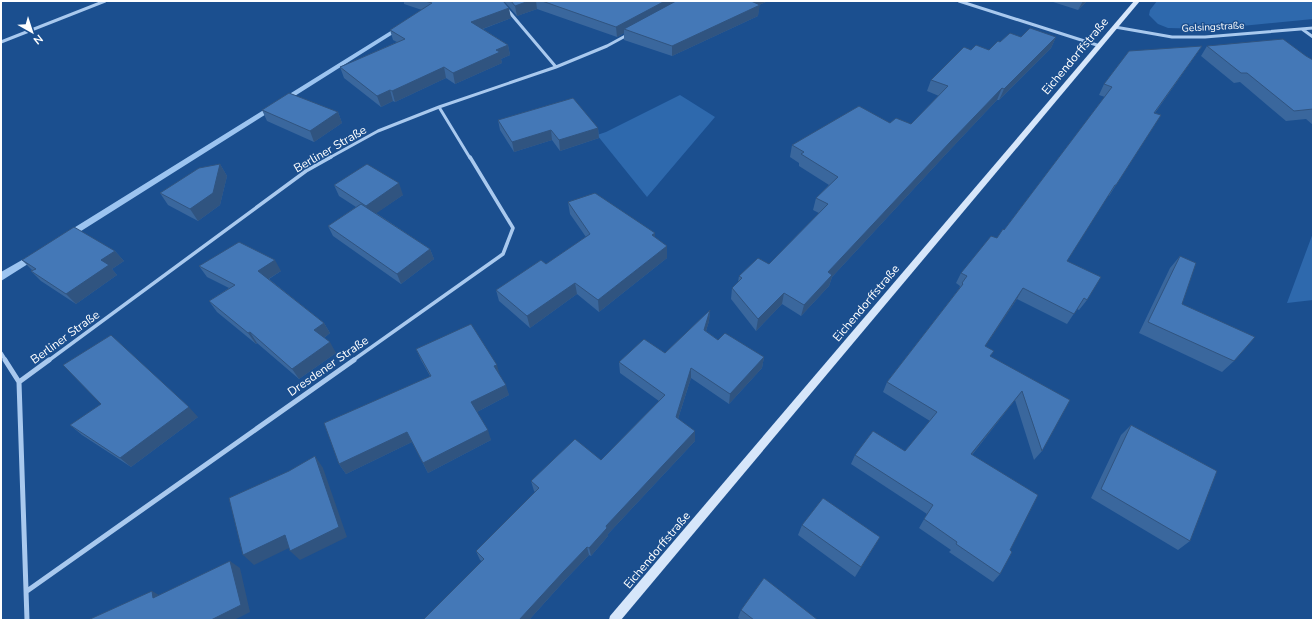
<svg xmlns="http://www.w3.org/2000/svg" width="1314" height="621" viewBox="0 0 1314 621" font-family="'Nunito Sans',sans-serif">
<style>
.green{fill:#2e69ad}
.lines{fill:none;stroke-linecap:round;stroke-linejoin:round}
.stream{fill:#9cc4f0;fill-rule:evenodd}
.street-far2{stroke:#a9c9ee;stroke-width:3}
.street-far1{stroke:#a9c9ee;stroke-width:3.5}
.street{stroke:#a9c9ee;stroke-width:5}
.secondary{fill:#d6e6fa;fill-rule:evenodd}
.wall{fill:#3a679d}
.shaded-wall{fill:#305480}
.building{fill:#4478b7;stroke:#305480}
.labels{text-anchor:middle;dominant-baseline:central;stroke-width:3;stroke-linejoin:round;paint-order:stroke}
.far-street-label{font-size:10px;fill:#fff;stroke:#1b4f8f}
.street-label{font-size:12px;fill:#fff;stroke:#1b4f8f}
</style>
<rect width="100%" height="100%" fill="#1b4f8f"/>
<path class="green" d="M 1157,1 L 1313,1 L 1313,19 L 1211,29 L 1168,28 L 1158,24 L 1149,15 L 1150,10 Z
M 680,95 L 715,117 L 647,197 L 597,135 L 606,132 Z
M 1313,233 L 1313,300 L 1287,303 Z"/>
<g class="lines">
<path class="stream" d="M 402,24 L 405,26 L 404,27 L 70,238 L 64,238 L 62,236 L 64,234 Z
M 36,252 L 41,255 L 39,257 L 1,281 L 1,272 Z"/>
<path class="street-far2" d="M 500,1 L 556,67
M 959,1 L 1100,46
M 1115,27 L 1172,37 L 1205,37 L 1313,28
M 1302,29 L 1313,37
M 1,42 L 105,1
M 439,107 L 470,158
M 329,158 L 378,131 L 439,107 L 556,67 L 607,46 L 629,34"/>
<path class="street-far1" d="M 1,353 L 6,361
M 48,361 L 306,171 L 331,157
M 352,361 L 503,254 L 513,228 L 470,157"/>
<path class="street" d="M 5,360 L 19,382 L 27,620
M 19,382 L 49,360
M 27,591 L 354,360"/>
<path class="secondary" d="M 1134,1 L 1140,1 L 621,620 L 609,620 L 610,616 Z"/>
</g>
<path class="wall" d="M 404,1 L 503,1 L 511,18 L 483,29 L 508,45 L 510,55 L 501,59 L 502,63 L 455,84 L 446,78 L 395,102 L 393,101 L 381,107 L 344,78 L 340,67 L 397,42 L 393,40 L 390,30 L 422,10 L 404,4 Z
M 504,1 L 768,1 L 759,5 L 758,16 L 672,56 L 624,40 L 624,33 L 617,37 L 537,9 L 517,16 Z
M 1050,1 L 1087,1 L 1078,10 Z
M 1021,37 L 1056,37 L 1051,48 L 999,100 L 997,100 L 947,153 L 832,277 L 829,286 L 801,316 L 782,304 L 756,331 L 731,299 L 732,288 L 738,282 L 739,276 L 769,264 L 819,213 L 813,210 L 816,198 L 829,185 L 799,166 L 799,163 L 790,157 L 792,145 L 890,123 L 911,124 L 939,96 L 927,91 L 931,80 L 971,50 L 989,50 L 1000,42 Z
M 1202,46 L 1195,56 L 1155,113 L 1161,115 L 1109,196 L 1108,195 L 1067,261 L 1087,300 L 1079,310 L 1077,309 L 1067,324 L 1017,299 L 985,346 L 990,357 L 1070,400 L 1042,451 L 1034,460 L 1015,400 L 972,455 L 1010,550 L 1000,574 L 993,582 L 949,552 L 951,550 L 919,528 L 927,514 L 851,464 L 855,455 L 905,451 L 930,421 L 883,392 L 887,382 L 959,289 L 960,286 L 956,283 L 961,273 L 997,238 L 1004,230 L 1105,97 L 1099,95 L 1104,84 Z
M 1207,46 L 1306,56 L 1313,60 L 1313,125 L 1306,119 L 1286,121 L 1240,82 L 1234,83 L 1201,56 Z
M 262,110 L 338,112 L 342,123 L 314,142 L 267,121 Z
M 498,120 L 598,128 L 599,138 L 560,151 L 552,140 L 514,152 L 500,130 Z
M 220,164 L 227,176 L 220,205 L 198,221 L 168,205 L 160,193 Z
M 334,185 L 403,195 L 376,213 L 430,249 L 434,259 L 401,284 L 333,236 L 328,226 L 356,207 L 339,196 Z
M 568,202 L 655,238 L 667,246 L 667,258 L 599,312 L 577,294 L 530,328 L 499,301 L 496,290 L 546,264 L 586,237 L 570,214 Z
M 115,251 L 124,261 L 112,269 L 117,275 L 76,304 L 41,281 L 31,271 L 32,270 L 22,260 Z
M 1180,256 L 1182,304 L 1234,361 L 1222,372 L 1139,333 L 1170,268 Z
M 199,266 L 281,271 L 269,279 L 324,323 L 330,333 L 324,338 L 336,353 L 299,379 L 257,343 L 256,344 L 217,312 L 209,301 L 229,288 L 207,277 Z
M 710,310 L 709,321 L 706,331 L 718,340 L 764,357 L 762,368 L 729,404 L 691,378 L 678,419 L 695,441 L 608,534 L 608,536 L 591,556 L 589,555 L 566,579 L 529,620 L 423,620 L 482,561 L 480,560 L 476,551 L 535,492 L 534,491 L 531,481 L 601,460 L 659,401 L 620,373 L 619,362 L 665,353 Z
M 416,349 L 499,374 L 509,395 L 477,412 L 491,440 L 428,473 L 412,442 L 346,474 L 339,464 L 430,376 L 421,360 Z
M 198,417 L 131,467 L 82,435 L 70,425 Z
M 1131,425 L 1190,541 L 1178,550 L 1091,498 L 1121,435 Z
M 802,525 L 880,537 L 855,577 L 798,535 Z
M 741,610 L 818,620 L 741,620 L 738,618 Z"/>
<path class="shaded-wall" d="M 529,1 L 536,1 L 537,9 L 517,16 L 515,6 Z
M 665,1 L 684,1 L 624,29 L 624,33 L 617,37 L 616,27 Z
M 749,1 L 768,1 L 748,10 Z
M 1083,1 L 1087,1 L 1078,10 Z
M 760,5 L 758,16 L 672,56 L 672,46 Z
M 509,8 L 511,18 L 474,32 L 471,22 Z
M 1056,37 L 1051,48 L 999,100 L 1004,89 Z
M 508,45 L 510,55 L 501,59 L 502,63 L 455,84 L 453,73 L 496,50 Z
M 1202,46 L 1195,56 L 1147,123 L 1154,113 Z
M 444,67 L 446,78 L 395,102 L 392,91 Z
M 1002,88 L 997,100 L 947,153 L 832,277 L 829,286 L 801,316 L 804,305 L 828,272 L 951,141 Z
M 390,90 L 393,101 L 381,107 L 377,96 Z
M 338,112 L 342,123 L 314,142 L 310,131 Z
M 598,128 L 599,138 L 560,151 L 559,140 Z
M 551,130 L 552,140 L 514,152 L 512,142 Z
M 220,164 L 227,176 L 220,205 L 198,221 L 190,209 Z
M 399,183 L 403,195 L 371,217 L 366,206 Z
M 655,233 L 655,245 L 652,235 Z
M 667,246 L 667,258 L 599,312 L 598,300 Z
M 430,249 L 434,259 L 401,284 L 397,274 Z
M 115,251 L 124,261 L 112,269 L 117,275 L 76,304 L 66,294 L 101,260 Z
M 275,260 L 281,271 L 265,281 L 258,271 Z
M 575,283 L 577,294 L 530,328 L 527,316 Z
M 1023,288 L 1017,299 L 979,356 L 985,346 Z
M 784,293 L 782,304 L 756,331 L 758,319 Z
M 710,310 L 709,321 L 703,341 L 704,330 Z
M 324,323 L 330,333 L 320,341 L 314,330 Z
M 250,332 L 257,343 L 256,344 L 248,333 Z
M 330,342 L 336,353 L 299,379 L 292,369 Z
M 764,357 L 762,368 L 729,404 L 730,394 Z
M 497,365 L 500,376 L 494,366 Z
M 691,368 L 691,378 L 675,428 L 676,417 Z
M 506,385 L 509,395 L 475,413 L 471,402 Z
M 1022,391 L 1015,400 L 965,463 L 971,454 Z
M 189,407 L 198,417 L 131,467 L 120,458 Z
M 488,430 L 491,440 L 428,473 L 423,463 Z
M 695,431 L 695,441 L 608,534 L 608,536 L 591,556 L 589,548 L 606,526 Z
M 407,432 L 412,442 L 346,474 L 339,464 Z
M 315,456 L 323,468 L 347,537 L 300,560 L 290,551 Z
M 285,535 L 295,545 L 254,565 L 243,555 Z
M 880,537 L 874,547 L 855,577 L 861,567 Z
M 587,547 L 589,555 L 566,579 L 529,620 L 519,620 L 564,571 Z
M 230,561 L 240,568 L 250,612 L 234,620 L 211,620 Z
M 152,591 L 164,598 L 153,598 Z"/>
<path class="building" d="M 425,1 L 503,1 L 509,8 L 471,22 L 508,45 L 496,50 L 500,52 L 453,73 L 444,67 L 392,91 L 390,90 L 377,96 L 340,67 L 405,39 L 390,30 L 432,3 Z
M 511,1 L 529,1 L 515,6 Z
M 542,1 L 665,1 L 616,27 Z
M 676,1 L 751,1 L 760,5 L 672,46 L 624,29 Z
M 1030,28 L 1056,37 L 1004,89 L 1002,88 L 951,141 L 828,272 L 832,275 L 804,305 L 784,293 L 758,319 L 732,288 L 742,278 L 739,276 L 758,258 L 769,264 L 828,204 L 816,198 L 838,177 L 801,154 L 804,152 L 792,145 L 859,106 L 890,123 L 896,118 L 911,124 L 948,86 L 931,80 L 964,47 L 971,50 L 976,45 L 989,50 L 998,41 L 1000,42 L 1010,33 L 1021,37 Z
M 1283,39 L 1306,56 L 1313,60 L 1313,109 L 1294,111 L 1247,73 L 1241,73 L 1207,46 Z
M 1202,46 L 1154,113 L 1161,115 L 1116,185 L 1115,185 L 1067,261 L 1101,277 L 1087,300 L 1084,298 L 1074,314 L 1023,288 L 985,346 L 994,351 L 990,356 L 1070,400 L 1042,451 L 1022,391 L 971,454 L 1038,495 L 1010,550 L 1012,552 L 1000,574 L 956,544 L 957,542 L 924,519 L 933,505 L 855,455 L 873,431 L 905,451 L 937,412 L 887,382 L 963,284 L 962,283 L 967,276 L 961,273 L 991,236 L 997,238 L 1003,229 L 1004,230 L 1112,87 L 1104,84 L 1129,51 Z
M 289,93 L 338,112 L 310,131 L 262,110 Z
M 573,98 L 598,128 L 559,140 L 551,130 L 512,142 L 498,120 Z
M 220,164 L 213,193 L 190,209 L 160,193 L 199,168 Z
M 367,164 L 399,183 L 366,206 L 334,185 Z
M 595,193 L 655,233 L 652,235 L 667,246 L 598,300 L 575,283 L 527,316 L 496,290 L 541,260 L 546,264 L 590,234 L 568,202 Z
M 361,204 L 430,249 L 397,274 L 328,226 Z
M 74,227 L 115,251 L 101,260 L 109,265 L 66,294 L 31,271 L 36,269 L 22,260 Z
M 239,242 L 275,260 L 258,271 L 324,323 L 314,330 L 330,342 L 292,369 L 250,332 L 248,333 L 209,301 L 235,285 L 199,266 Z
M 1180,256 L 1196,263 L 1182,304 L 1255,337 L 1234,361 L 1148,322 Z
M 710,310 L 704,330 L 718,340 L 725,333 L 764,357 L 730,394 L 691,368 L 676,417 L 695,431 L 606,526 L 607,528 L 589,548 L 587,547 L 564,571 L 519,620 L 423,620 L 484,559 L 476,551 L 539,488 L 531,481 L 575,439 L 601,460 L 665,395 L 619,362 L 644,339 L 665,353 Z
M 471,324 L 497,365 L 494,366 L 506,385 L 471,402 L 488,430 L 423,463 L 407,432 L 339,464 L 324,423 L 431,376 L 416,349 Z
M 111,335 L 189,407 L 120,458 L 70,425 L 101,404 L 63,365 Z
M 1131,425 L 1217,471 L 1190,541 L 1101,489 Z
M 315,456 L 339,527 L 290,551 L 285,535 L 243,555 L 229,498 L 289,471 Z
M 823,498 L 880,537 L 861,567 L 802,525 Z
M 230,561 L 241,605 L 211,620 L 88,620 L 152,591 L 153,598 Z
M 764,578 L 818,620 L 754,620 L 741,610 Z"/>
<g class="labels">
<g class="far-street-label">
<text transform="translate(1213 27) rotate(-3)">Gelsingstraße</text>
</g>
<g class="street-label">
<text transform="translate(1075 56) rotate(-50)">Eichendorffstraße</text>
<text transform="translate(330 149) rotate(-30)">Berliner Straße</text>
<text transform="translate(866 303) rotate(-50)">Eichendorffstraße</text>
<text transform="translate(65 337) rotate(-36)">Berliner Straße</text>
<text transform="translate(328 366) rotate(-35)">Dresdener Straße</text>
<text transform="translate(657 550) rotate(-50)">Eichendorffstraße</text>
</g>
</g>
<rect width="1314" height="621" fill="none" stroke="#ffffff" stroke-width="4"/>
<g transform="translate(32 32) rotate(141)" stroke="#1b4f8f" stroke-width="3" paint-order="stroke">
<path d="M0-3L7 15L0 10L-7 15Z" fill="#ffffff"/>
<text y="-6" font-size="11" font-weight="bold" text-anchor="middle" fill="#ffffff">N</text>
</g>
</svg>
